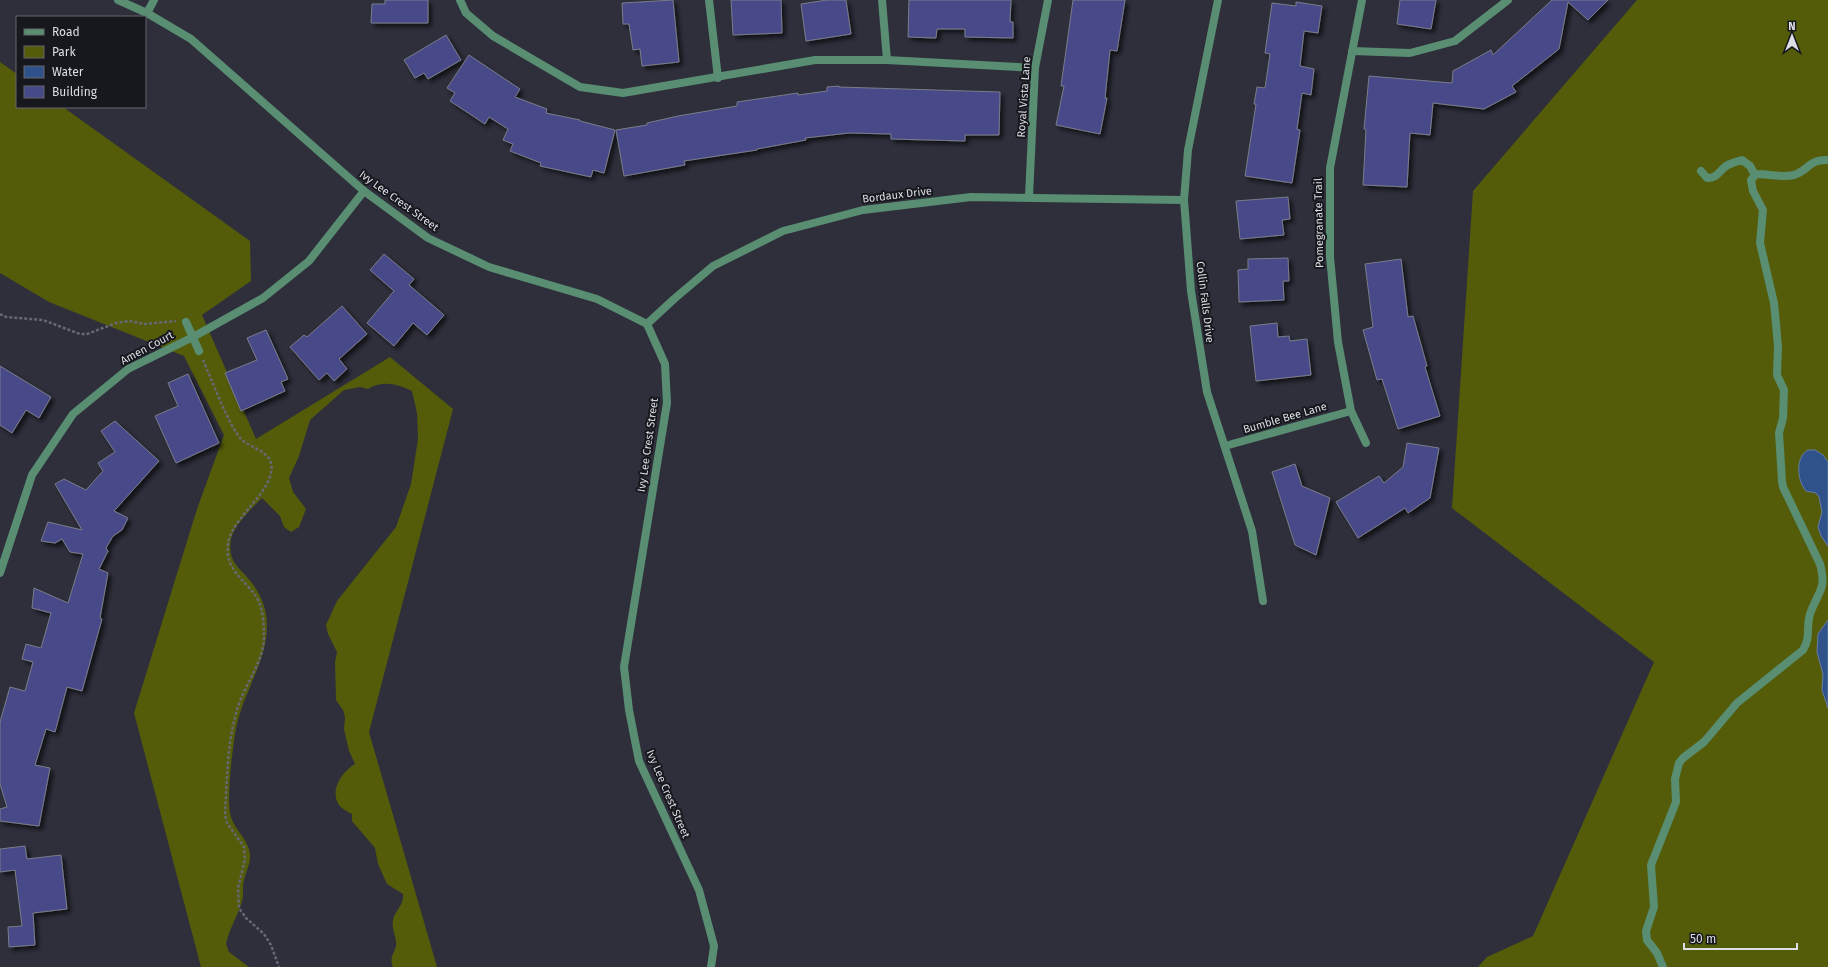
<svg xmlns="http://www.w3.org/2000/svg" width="1828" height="967" viewBox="0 0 1828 967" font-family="'Fira Sans',sans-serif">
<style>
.green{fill:#545c0a}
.water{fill:#30528b;stroke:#647ca6}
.building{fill:#474a88;stroke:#7a7c8a;filter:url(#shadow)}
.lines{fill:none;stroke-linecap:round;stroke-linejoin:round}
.path{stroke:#676873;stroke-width:2.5;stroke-dasharray:3 2;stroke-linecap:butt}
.service{stroke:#598e72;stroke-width:8}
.minor{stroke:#598e72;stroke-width:8}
.tertiary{stroke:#598e72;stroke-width:8}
.labels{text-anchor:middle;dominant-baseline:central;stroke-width:4;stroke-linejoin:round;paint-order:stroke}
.street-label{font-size:11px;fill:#dddee6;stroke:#17181d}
</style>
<defs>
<filter id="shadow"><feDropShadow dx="3.5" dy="3.5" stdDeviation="2" flood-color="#0009"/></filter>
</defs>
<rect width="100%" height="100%" fill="#2e2f3b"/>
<path class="green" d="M 1637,0 L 1828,0 L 1828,967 L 1478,967 L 1487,957 L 1533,936 L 1654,662 L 1452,508 L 1473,191 Z
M 0,62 L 17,74 L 17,107 L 63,107 L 250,241 L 251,281 L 202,315 L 256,439 L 390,357 L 453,409 L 369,732 L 437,967 L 393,967 C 389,958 394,954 396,946 C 397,937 391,929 393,920 C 395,910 404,906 403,894 L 387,884 L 378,864 L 375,848 L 352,821 L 352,814 C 348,812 341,808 339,805 C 329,790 343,771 355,764 L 349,751 L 344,729 L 345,717 L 343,710 L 336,700 L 335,662 L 337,652 L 328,634 L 326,625 L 337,601 L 396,527 L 411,484 L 418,439 L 417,413 L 412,391 C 397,384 383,380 368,389 L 360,387 L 344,390 L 310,420 L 299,456 L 289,478 L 293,492 L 306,509 L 299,527 L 291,532 L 284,527 L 280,516 L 262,498 C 252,508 234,525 231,539 C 227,563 240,567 252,583 C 261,595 267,610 267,625 C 267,664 240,696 235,735 C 232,753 227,796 230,813 C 233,829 248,838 250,854 C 251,863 246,871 244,880 C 242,887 244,895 242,901 C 238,916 229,929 226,944 L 229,952 L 249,967 L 201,967 L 134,713 L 197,509 L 224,435 L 184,356 L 49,302 L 0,273 Z"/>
<path class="water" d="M 1808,450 L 1815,450 L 1823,455 L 1828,462 L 1828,546 L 1821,536 L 1818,527 L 1822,512 L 1819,497 L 1816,493 L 1806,491 C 1797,481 1795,457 1808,450 Z
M 1828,620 L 1828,708 L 1822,690 L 1823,674 L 1817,652 L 1818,634 Z"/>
<path class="building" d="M 385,0 L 428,0 L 428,23 L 371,23 L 372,4 L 385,4 Z
M 673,0 L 679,62 L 642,66 L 640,49 L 633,50 L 629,24 L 623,24 L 622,3 Z
M 731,0 L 781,0 L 782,33 L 733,35 Z
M 827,0 L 846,0 L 851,34 L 806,41 L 801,4 Z
M 909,0 L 1011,0 L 1010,22 L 1013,22 L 1013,38 L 965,37 L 965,29 L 937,29 L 936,38 L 908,37 Z
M 1073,0 L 1125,0 L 1117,51 L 1110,50 L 1105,98 L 1107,98 L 1100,134 L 1056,125 L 1064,86 L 1061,86 Z
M 1400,0 L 1436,0 L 1431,29 L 1397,24 Z
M 1552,0 L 1608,0 L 1588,20 L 1568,2 L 1559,49 L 1512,86 L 1516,92 L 1484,109 L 1433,103 L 1430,135 L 1410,133 L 1407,187 L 1363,185 L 1366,130 L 1364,129 L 1369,76 L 1452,83 L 1453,71 L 1491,50 L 1493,55 Z
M 1296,2 L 1322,6 L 1318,33 L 1304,31 L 1300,66 L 1314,69 L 1311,95 L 1302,93 L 1297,129 L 1300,130 L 1292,183 L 1245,176 L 1256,104 L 1254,104 L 1257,87 L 1265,88 L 1270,54 L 1265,53 L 1272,3 L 1296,6 Z
M 446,35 L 461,60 L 428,79 L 424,73 L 415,78 L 404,60 Z
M 469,55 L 520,89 L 515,97 L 547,109 L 546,113 L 580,120 L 580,121 L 615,130 L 604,173 L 593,170 L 591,177 L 540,166 L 541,163 L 510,151 L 513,144 L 503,140 L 508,129 L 489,117 L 485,124 L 450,101 L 455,93 L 447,88 Z
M 839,86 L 839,87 L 1000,92 L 999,135 L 965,135 L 965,141 L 891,139 L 891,134 L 849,133 L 805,138 L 806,140 L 757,149 L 757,150 L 684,161 L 685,165 L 624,176 L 616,130 L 647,125 L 647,123 L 678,116 L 737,106 L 737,102 L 798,93 L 798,95 L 827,91 L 827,87 Z
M 1288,197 L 1290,219 L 1282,220 L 1284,235 L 1240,239 L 1236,201 Z
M 384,254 L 414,279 L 409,285 L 444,315 L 427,335 L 413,323 L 394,346 L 367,323 L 394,291 L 370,270 Z
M 1288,258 L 1289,281 L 1283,281 L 1284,300 L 1239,302 L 1238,270 L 1248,269 L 1248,259 Z
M 1401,259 L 1408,317 L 1413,316 L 1427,366 L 1425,367 L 1440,416 L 1398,429 L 1382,379 L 1377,380 L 1363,330 L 1373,327 L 1365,264 Z
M 342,306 L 367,334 L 339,359 L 347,369 L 334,381 L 327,373 L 319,380 L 290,347 L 304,335 L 307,337 Z
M 1277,323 L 1278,337 L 1289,336 L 1290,341 L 1307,339 L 1311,375 L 1256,381 L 1250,326 Z
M 266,330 L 288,379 L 281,382 L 285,391 L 241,411 L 225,373 L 257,360 L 247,338 Z
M 0,366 L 51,397 L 39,418 L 26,410 L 12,433 L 0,425 Z
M 188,374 L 219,443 L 176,463 L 155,416 L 178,406 L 168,383 Z
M 115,421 L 159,461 L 114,511 L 128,518 L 122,530 L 113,536 L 106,548 L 108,551 L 99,569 L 108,573 L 100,618 L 102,619 L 82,691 L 67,687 L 55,732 L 46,729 L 35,765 L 50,768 L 39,826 L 0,821 L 0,809 L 7,807 L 0,784 L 0,722 L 10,687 L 25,691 L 33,662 L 22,659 L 26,644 L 41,648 L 51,613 L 32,608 L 34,588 L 68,603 L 83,554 L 70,552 L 62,539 L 55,543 L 41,541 L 48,522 L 82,530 L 55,484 L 64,479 L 86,490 L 103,471 L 98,463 L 115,452 L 101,431 Z
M 1407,443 L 1439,448 L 1430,498 L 1408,513 L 1405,508 L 1358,538 L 1336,502 L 1379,476 L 1384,483 L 1403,467 Z
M 1295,464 L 1302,486 L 1330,498 L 1316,555 L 1295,545 L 1272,472 Z
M 25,846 L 27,859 L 61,855 L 67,909 L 33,913 L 35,945 L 9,947 L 8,927 L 22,926 L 15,870 L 0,872 L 0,849 Z"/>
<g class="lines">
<path class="path" d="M 0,314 L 6,317 L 43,320 L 80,334 L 87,334 L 116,323 L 129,321 L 145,324 L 176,321
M 203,360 C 212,380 228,424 241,439 C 249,447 268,451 271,463 C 277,490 231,517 228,544 C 224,571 247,580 258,600 C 263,610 264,625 264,636 C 264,662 244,685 237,710 C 227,743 227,780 225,815 L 227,823 L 244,847 L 245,859 L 238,888 L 239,908 L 246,918 L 264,934 L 271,945 L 279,967"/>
<path class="service" d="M 1701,171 L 1707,178 C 1718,178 1718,172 1726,166 C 1731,163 1736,162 1742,160 L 1750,166 L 1755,175
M 186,322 L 199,351
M 1663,967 L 1657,953 L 1647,940 L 1646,931 L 1654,907 L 1651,865 L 1676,802 L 1675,779 L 1679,763 L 1683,758 L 1704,742 L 1737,703 L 1803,650 C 1811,638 1806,627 1810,614 C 1818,591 1827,590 1820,564 L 1783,487 L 1782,481 L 1779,433 L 1783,418 L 1784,390 L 1777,375 L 1778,346 L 1774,303 L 1760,243 L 1763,210 L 1753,191 L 1751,180 L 1756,174 C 1769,174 1782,178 1794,175 C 1809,170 1809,159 1828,160"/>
<path class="minor" d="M 460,0 L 466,13 L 493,36 L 580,87 L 623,93 L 815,60 L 887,60 L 1035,68
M 709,0 L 718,78
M 882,0 L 887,60
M 1218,0 L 1188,150 L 1184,200 L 1191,291 L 1207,392 L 1252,531 L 1263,601
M 1362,0 L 1330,168 L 1330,257 L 1338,342 L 1351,411 L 1366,443
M 147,13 L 154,0
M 1352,51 L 1410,53 L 1455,41 L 1508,0
M 1029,197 L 1035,68 L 1048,0
M 647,324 L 674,299 L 713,266 L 783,231 L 863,210 L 971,197 L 1184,200
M 1225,446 L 1351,411
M 0,573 L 32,475 L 73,414 L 128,369 L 193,337 L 263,298 L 309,261 L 364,191"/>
<path class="tertiary" d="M 118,0 L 147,13 L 191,39 L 364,191 L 428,238 L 489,267 L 597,299 L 647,324 L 665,364 L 667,403 L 624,667 L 629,710 L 639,761 L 699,890 L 714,946 L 711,967"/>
</g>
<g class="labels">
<g class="street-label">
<text transform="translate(1024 97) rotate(-86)">Royal Vista Lane</text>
<text transform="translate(897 195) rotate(-7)">Bordaux Drive</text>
<text transform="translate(399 201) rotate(36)">Ivy Lee Crest Street</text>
<text transform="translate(1319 223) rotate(-91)">Pomegranate Trail</text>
<text transform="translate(1205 302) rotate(83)">Collin Falls Drive</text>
<text transform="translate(147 348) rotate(-28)">Amen Court</text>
<text transform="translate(1285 418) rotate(-16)">Bumble Bee Lane</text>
<text transform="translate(648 445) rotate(-82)">Ivy Lee Crest Street</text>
<text transform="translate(668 794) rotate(67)">Ivy Lee Crest Street</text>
</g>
</g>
<rect x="16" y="16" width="130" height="92" fill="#17181d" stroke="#66676d"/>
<rect x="24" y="29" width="20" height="6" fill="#598e72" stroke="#66676d"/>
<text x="52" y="36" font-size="12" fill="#dddee6">Road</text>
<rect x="24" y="46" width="20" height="12" fill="#545c0a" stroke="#66676d"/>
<text x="52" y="56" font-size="12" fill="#dddee6">Park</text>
<rect x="24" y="66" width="20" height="12" fill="#30528b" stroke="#66676d"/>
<text x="52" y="76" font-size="12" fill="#dddee6">Water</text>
<rect x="24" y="86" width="20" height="12" fill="#474a88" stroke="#66676d"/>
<text x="52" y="96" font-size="12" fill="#dddee6">Building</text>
<g transform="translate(1792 36)" stroke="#17181d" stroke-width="3" paint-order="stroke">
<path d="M0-3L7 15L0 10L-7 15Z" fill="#dddee6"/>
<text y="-6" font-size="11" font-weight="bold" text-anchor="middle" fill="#dddee6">N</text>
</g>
<path d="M1684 943v6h113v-6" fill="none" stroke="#dddee6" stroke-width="2"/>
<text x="1690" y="943" font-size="12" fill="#dddee6" stroke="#17181d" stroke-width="3" paint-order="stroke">50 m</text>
</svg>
